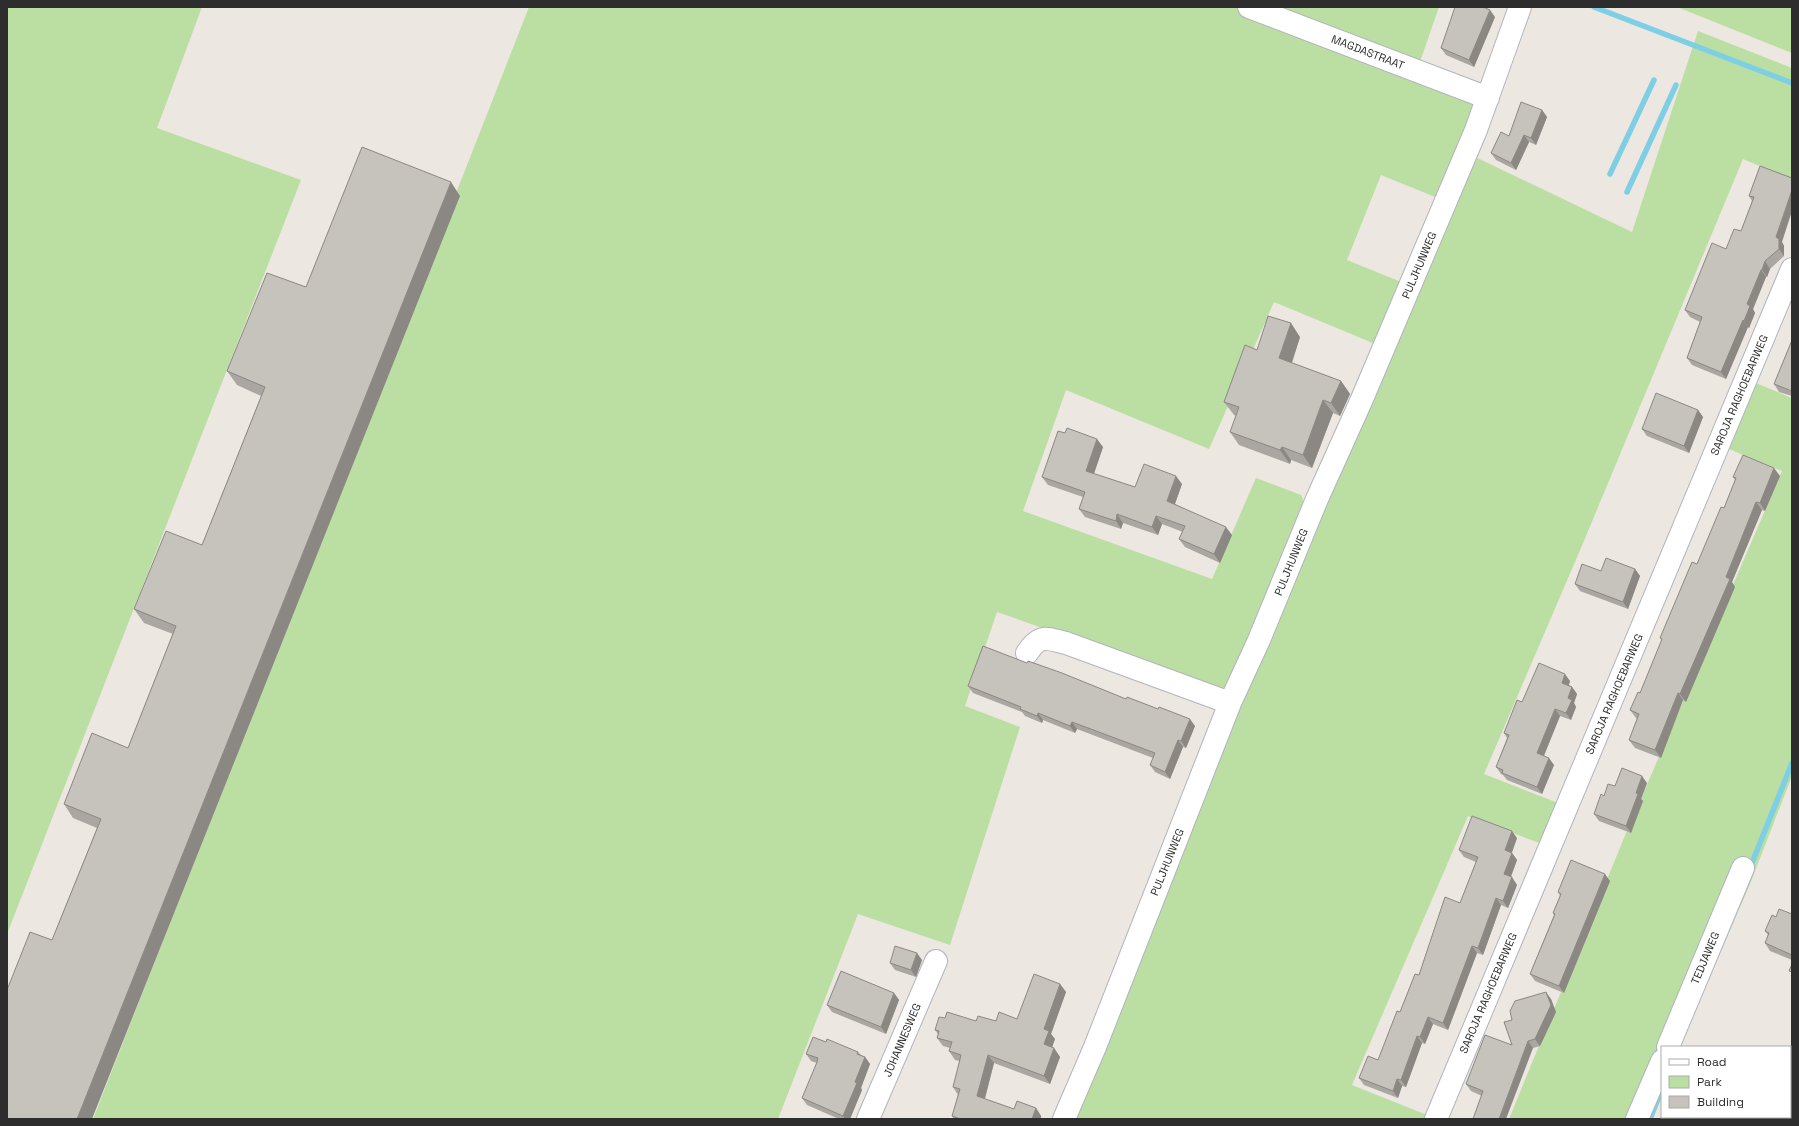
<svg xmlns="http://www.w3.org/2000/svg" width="1799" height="1126" viewBox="0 0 1799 1126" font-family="'Space Grotesk',sans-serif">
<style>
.green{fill:#bbdea3}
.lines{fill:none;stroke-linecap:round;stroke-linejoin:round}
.stream{stroke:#7fcfe4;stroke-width:5.5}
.minor-casing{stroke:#b1b4bc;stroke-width:24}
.minor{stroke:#fff;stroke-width:22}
.wall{fill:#aaa7a2}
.shaded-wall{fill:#8b8884}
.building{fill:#c6c2bc;stroke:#8b8884}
.labels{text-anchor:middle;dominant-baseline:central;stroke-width:3.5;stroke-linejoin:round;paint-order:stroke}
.street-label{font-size:11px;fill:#2d2d2d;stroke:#fff}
</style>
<rect width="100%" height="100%" fill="#ede7e1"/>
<path class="green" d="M 7,7 L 202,7 L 157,128 L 301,180 L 7,934 L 7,534 L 8,530 L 7,529 Z
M 529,7 L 1439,7 L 1415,76 L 1478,100 L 1440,199 L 1381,175 L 1347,260 L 1406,284 L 1380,346 L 1274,302 L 1209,449 L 1066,390 L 1023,511 L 1212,579 L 1256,478 L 1301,495 L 1304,502 L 1226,692 L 997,612 L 965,706 L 1020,727 L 950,945 L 858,914 L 778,1119 L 93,1119 Z
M 1677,7 L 1792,7 L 1792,53 Z
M 1698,31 L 1792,68 L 1792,180 L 1743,159 L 1581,548 L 1484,774 L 1558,803 L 1542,844 L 1468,816 L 1352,1085 L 1427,1115 L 1426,1119 L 1072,1119 L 1248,680 L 1471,155 L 1632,232 Z
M 1751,381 L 1792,398 L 1792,776 L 1750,884 L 1721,951 L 1714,948 L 1644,1119 L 1509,1119 L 1624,838 L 1782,471 L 1724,447 Z"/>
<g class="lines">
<path class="stream" d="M 1594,7 L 1792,83
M 1610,174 L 1654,80
M 1627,192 L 1676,85
M 1750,868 L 1792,763
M 1650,1119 L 1662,1089"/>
<defs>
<path id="minor" d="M 1249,7 L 1488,98
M 1027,653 C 1040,634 1045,638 1066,643 L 1230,703
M 1668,1047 L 1743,868
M 868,1119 L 936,961
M 1064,1119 L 1095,1047 L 1230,703 L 1259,640 L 1317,499 L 1362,399 L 1476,130 L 1520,7
M 1436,1119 L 1792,269
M 1637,1119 L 1662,1061"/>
</defs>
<use href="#minor" class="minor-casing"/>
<use href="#minor" class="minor"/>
</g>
<path class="wall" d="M 1495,17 L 1474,67 L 1446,55 L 1441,48 Z
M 1542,110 L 1547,117 L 1536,145 L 1529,142 L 1516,170 L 1496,160 L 1491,153 L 1509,136 Z
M 1760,166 L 1782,242 L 1784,246 L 1784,256 L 1770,269 L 1767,277 L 1766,277 L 1753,309 L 1755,313 L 1749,328 L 1748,327 L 1726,379 L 1692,365 L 1687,358 L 1700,322 L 1690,317 L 1685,310 L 1726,249 L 1741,231 L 1752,201 L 1749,196 Z
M 460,196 L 52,940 L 97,828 L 73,818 L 64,804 L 128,748 L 173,634 L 144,623 L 134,609 L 202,545 L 261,396 L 237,385 L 227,371 L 306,287 Z
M 1300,337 L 1292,363 L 1341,381 L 1350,394 L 1340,416 L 1333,413 L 1312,468 L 1291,460 L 1290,464 L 1239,445 L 1230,432 L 1236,416 L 1234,415 L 1224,402 L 1257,350 Z
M 1792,340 L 1792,396 L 1779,392 L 1774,384 Z
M 1698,410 L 1703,417 L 1689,453 L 1647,436 L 1642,429 Z
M 1065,433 L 1103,447 L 1094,474 L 1135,487 L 1182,484 L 1175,504 L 1232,535 L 1220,563 L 1185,547 L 1179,539 L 1183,532 L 1162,524 L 1158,535 L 1123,523 L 1121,529 L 1085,517 L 1079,509 L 1083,497 L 1048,485 L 1042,477 Z
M 1780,476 L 1765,511 L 1762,510 L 1732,582 L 1735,587 L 1686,702 L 1683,700 L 1661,758 L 1635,748 L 1629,740 L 1637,719 L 1636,718 L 1630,710 L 1640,693 L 1662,640 L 1660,638 L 1697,564 L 1724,508 L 1735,480 L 1733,477 Z
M 1635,569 L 1640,576 L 1628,609 L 1580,591 L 1575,584 L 1601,571 Z
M 1027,663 L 1195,726 L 1186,748 L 1183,747 L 1170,779 L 1155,772 L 1150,765 L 1153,758 L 1077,729 L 1075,733 L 1043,720 L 1042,723 L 1025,716 L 1022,712 L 973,693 L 968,686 Z
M 1570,681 L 1569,685 L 1572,687 L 1577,694 L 1574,703 L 1576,707 L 1571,720 L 1560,716 L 1544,756 L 1554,765 L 1542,794 L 1507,780 L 1503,775 L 1501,774 L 1496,767 L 1507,738 L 1504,733 L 1522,702 Z
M 1647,783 L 1641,799 L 1643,801 L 1631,833 L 1599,821 L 1594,814 L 1604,796 L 1615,786 Z
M 1517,838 L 1512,853 L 1517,860 L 1511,877 L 1517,885 L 1508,908 L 1501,905 L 1483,955 L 1477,953 L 1448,1030 L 1433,1024 L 1425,1044 L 1422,1043 L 1406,1087 L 1402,1086 L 1398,1098 L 1364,1085 L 1359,1078 L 1378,1060 L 1400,1012 L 1419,975 L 1460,903 L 1476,862 L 1464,857 L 1459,850 Z
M 1610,881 L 1564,993 L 1535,981 L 1530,974 L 1554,915 L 1553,913 L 1560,896 L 1558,892 Z
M 1792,914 L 1792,960 L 1770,951 L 1765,943 L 1768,935 L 1765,931 Z
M 922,960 L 916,977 L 895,970 L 890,963 Z
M 1060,984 L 1066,992 L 1051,1034 L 1055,1039 L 1052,1047 L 1054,1048 L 1060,1057 L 1050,1084 L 994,1063 L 985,1099 L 1014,1109 L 1036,1108 L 1041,1116 L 1041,1119 L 954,1119 L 952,1116 L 958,1095 L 953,1087 L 960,1061 L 955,1060 L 949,1051 L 950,1048 L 943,1046 L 937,1038 L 938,1034 L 935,1030 L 945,1018 L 976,1021 L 996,1021 L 1017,1019 Z
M 894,993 L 899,1000 L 886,1034 L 832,1012 L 827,1005 Z
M 1551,999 L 1556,1012 L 1540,1046 L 1533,1048 L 1482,1096 L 1471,1091 L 1466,1084 L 1512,1045 L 1512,1020 Z
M 826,1042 L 858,1052 L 861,1055 L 865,1057 L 870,1064 L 861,1088 L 862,1090 L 850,1119 L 839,1119 L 807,1105 L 802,1098 L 817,1063 L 811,1061 L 806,1054 Z
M 1691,1117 L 1725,1117 L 1724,1119 L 1695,1119 Z"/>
<path class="shaded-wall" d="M 1490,10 L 1495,17 L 1474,67 L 1469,60 Z
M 1542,110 L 1547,117 L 1536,145 L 1531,138 Z
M 1524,135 L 1529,142 L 1516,170 L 1511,163 Z
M 451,182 L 460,196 L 92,1119 L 77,1119 Z
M 1792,190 L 1792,211 L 1782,242 L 1784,246 L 1784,256 L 1779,249 L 1776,237 Z
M 1765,261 L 1770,269 L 1767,277 L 1762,270 Z
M 1761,270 L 1766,277 L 1753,309 L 1755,313 L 1749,328 L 1744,321 L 1747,304 Z
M 1743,320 L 1748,327 L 1726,379 L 1721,372 Z
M 1291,323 L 1300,337 L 1289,371 L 1279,358 Z
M 1341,381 L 1350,394 L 1340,416 L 1331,403 Z
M 1323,400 L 1333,413 L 1312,468 L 1303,455 Z
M 1698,410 L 1703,417 L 1689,453 L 1684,446 Z
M 1097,439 L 1103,447 L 1092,479 L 1086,471 Z
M 1282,447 L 1291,460 L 1290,464 L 1280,450 Z
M 1774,468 L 1780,476 L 1765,511 L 1760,503 Z
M 1176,476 L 1182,484 L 1173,509 L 1167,501 Z
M 1756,502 L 1762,510 L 1732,582 L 1735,587 L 1686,702 L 1680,694 L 1726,577 Z
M 1117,514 L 1123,523 L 1121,529 L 1116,521 Z
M 1156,516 L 1162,524 L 1158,535 L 1152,527 Z
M 1226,527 L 1232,535 L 1220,563 L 1214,554 Z
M 1635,569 L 1640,576 L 1628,609 L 1623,602 Z
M 1565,674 L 1570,681 L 1567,690 L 1562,683 Z
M 1572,687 L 1577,694 L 1574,703 L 1576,707 L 1571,720 L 1566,713 L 1568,698 Z
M 1678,693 L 1683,700 L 1661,758 L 1655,750 Z
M 1555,709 L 1560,716 L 1542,760 L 1537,753 Z
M 1038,713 L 1043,720 L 1042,723 L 1037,716 Z
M 1190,719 L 1195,726 L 1186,748 L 1181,741 Z
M 1072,722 L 1077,729 L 1075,733 L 1070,726 Z
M 1178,740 L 1183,747 L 1170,779 L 1165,772 Z
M 1549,758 L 1554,765 L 1542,794 L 1537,787 Z
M 1642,776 L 1647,783 L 1641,799 L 1643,801 L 1631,833 L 1626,826 L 1636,793 Z
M 1512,831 L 1517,838 L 1510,857 L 1505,850 Z
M 1512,853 L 1517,860 L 1509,881 L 1504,874 Z
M 1605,874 L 1610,881 L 1564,993 L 1559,986 Z
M 1512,877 L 1517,885 L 1508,908 L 1503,901 Z
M 1496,898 L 1501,905 L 1483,955 L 1478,948 Z
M 1472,946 L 1477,953 L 1448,1030 L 1443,1023 Z
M 917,953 L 922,960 L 916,977 L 911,970 Z
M 1060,984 L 1066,992 L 1051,1034 L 1055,1039 L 1050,1053 L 1044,1044 L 1044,1029 Z
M 1546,992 L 1551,999 L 1556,1012 L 1540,1046 L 1535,1039 Z
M 894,993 L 899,1000 L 886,1034 L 881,1027 Z
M 1428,1017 L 1433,1024 L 1425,1044 L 1420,1037 Z
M 1417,1036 L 1422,1043 L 1406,1087 L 1401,1080 Z
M 1528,1041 L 1533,1048 L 1506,1119 L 1499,1119 Z
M 1054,1048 L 1060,1057 L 1050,1084 L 1044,1076 Z
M 988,1055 L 994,1063 L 983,1105 L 977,1096 Z
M 865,1057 L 870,1064 L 861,1088 L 862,1090 L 850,1119 L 845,1119 L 843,1116 L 855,1082 Z
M 1397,1079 L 1402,1086 L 1398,1098 L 1393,1091 Z
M 1036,1108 L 1041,1116 L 1041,1119 L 1032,1119 Z
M 1717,1117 L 1725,1117 L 1724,1119 L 1716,1119 Z"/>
<path class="building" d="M 1455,7 L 1483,7 L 1490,10 L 1469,60 L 1441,48 Z
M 1521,102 L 1542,110 L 1531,138 L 1524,135 L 1511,163 L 1491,153 L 1501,132 L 1509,136 Z
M 362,147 L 451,182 L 77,1119 L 7,1119 L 7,990 L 30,932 L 52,940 L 101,819 L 64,804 L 92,733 L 128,748 L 176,626 L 134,609 L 166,531 L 202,545 L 265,387 L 227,371 L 267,273 L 306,287 Z
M 1760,166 L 1792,178 L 1792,190 L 1776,237 L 1779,239 L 1779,249 L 1765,261 L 1762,270 L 1761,270 L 1747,304 L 1750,306 L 1744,321 L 1743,320 L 1721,372 L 1687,358 L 1702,317 L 1685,310 L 1712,243 L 1726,249 L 1734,229 L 1741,231 L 1754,197 L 1749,196 Z
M 1268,316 L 1291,323 L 1279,358 L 1341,381 L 1331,403 L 1323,400 L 1303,455 L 1282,447 L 1280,450 L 1230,432 L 1239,407 L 1224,402 L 1245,345 L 1257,350 Z
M 1792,340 L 1792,391 L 1774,384 Z
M 1656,393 L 1698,410 L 1684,446 L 1642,429 Z
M 1067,428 L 1097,439 L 1086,471 L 1135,487 L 1144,464 L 1176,476 L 1167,501 L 1226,527 L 1214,554 L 1179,539 L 1185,526 L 1156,516 L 1152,527 L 1117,514 L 1116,521 L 1079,509 L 1085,492 L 1042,477 L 1058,431 L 1065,433 Z
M 1743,455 L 1774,468 L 1760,503 L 1756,502 L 1726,577 L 1730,579 L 1680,694 L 1678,693 L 1655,750 L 1629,740 L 1639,714 L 1630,710 L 1638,692 L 1640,693 L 1662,639 L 1660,638 L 1692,562 L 1697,564 L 1721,507 L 1724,508 L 1736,478 L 1733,477 Z
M 1606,558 L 1635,569 L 1623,602 L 1575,584 L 1582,564 L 1601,571 Z
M 983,646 L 1027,663 L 1028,661 L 1062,673 L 1126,699 L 1127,697 L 1158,709 L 1159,707 L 1190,719 L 1181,741 L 1178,740 L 1165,772 L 1150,765 L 1155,753 L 1072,722 L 1070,726 L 1038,713 L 1037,716 L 1020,709 L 1021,707 L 968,686 Z
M 1539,663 L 1565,674 L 1562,683 L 1572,687 L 1568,698 L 1572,700 L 1566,713 L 1555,709 L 1537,753 L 1549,758 L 1537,787 L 1502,773 L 1503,770 L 1496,767 L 1509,735 L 1504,733 L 1517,700 L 1522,702 Z
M 1622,768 L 1642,776 L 1636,793 L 1638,794 L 1626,826 L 1594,814 L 1601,794 L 1604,796 L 1608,784 L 1615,786 Z
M 1472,816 L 1512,831 L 1505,850 L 1512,853 L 1504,874 L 1512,877 L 1503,901 L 1496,898 L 1478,948 L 1472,946 L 1443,1023 L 1428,1017 L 1420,1037 L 1417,1036 L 1401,1080 L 1397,1079 L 1393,1091 L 1359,1078 L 1368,1056 L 1378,1060 L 1397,1011 L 1400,1012 L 1415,974 L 1419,975 L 1445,897 L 1460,903 L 1478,857 L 1459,850 Z
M 1571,860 L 1605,874 L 1559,986 L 1530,974 L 1555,914 L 1553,913 L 1561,894 L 1558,892 Z
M 1779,909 L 1792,914 L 1792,955 L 1765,943 L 1769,933 L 1765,931 L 1772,915 L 1776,917 Z
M 895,946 L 917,953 L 911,970 L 890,963 Z
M 1792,964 L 1792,972 L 1789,971 Z
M 841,971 L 894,993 L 881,1027 L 827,1005 Z
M 1034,974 L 1060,984 L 1044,1029 L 1049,1031 L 1044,1044 L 1054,1048 L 1044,1076 L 988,1055 L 977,1096 L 1014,1109 L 1017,1101 L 1036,1108 L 1032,1119 L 957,1119 L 958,1118 L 952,1116 L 960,1089 L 953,1087 L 961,1055 L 949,1051 L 952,1042 L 937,1038 L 939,1031 L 935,1030 L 939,1017 L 945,1018 L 947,1012 L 976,1021 L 978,1016 L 996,1021 L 999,1012 L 1017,1019 Z
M 1546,992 L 1551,1005 L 1535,1039 L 1528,1041 L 1499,1119 L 1473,1119 L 1483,1091 L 1466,1084 L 1485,1035 L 1512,1045 L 1504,1022 L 1512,1020 L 1510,1011 L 1515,1001 Z
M 813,1037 L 826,1042 L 827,1039 L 858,1052 L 857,1054 L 865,1057 L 855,1082 L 857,1083 L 843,1116 L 802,1098 L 817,1062 L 818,1058 L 806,1054 Z
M 1704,1117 L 1717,1117 L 1716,1119 L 1709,1119 Z"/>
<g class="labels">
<g class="street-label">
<text transform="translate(1368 52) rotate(21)">MAGDASTRAAT</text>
<text transform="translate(1419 265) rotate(-67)">PULJHUNWEG</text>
<text transform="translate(1739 395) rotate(-67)">SAROJA RAGHOEBARWEG</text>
<text transform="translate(1291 562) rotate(-68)">PULJHUNWEG</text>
<text transform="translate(1614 694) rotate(-67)">SAROJA RAGHOEBARWEG</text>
<text transform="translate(1167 862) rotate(-68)">PULJHUNWEG</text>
<text transform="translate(1705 958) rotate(-67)">TEDJAWEG</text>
<text transform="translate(1488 993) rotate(-67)">SAROJA RAGHOEBARWEG</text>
<text transform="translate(902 1040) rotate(-67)">JOHANNESWEG</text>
</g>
</g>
<rect width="1799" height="1126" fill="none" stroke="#2d2d2d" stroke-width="16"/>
<rect x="1661" y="1046" width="130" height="72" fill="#ffffff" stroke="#ababab"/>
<rect x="1669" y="1059" width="20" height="6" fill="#ffffff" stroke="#ababab"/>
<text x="1697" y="1066" font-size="12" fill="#2d2d2d">Road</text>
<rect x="1669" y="1076" width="20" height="12" fill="#bbdea3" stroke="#ababab"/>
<text x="1697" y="1086" font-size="12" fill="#2d2d2d">Park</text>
<rect x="1669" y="1096" width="20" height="12" fill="#c6c2bc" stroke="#ababab"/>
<text x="1697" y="1106" font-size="12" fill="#2d2d2d">Building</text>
</svg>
